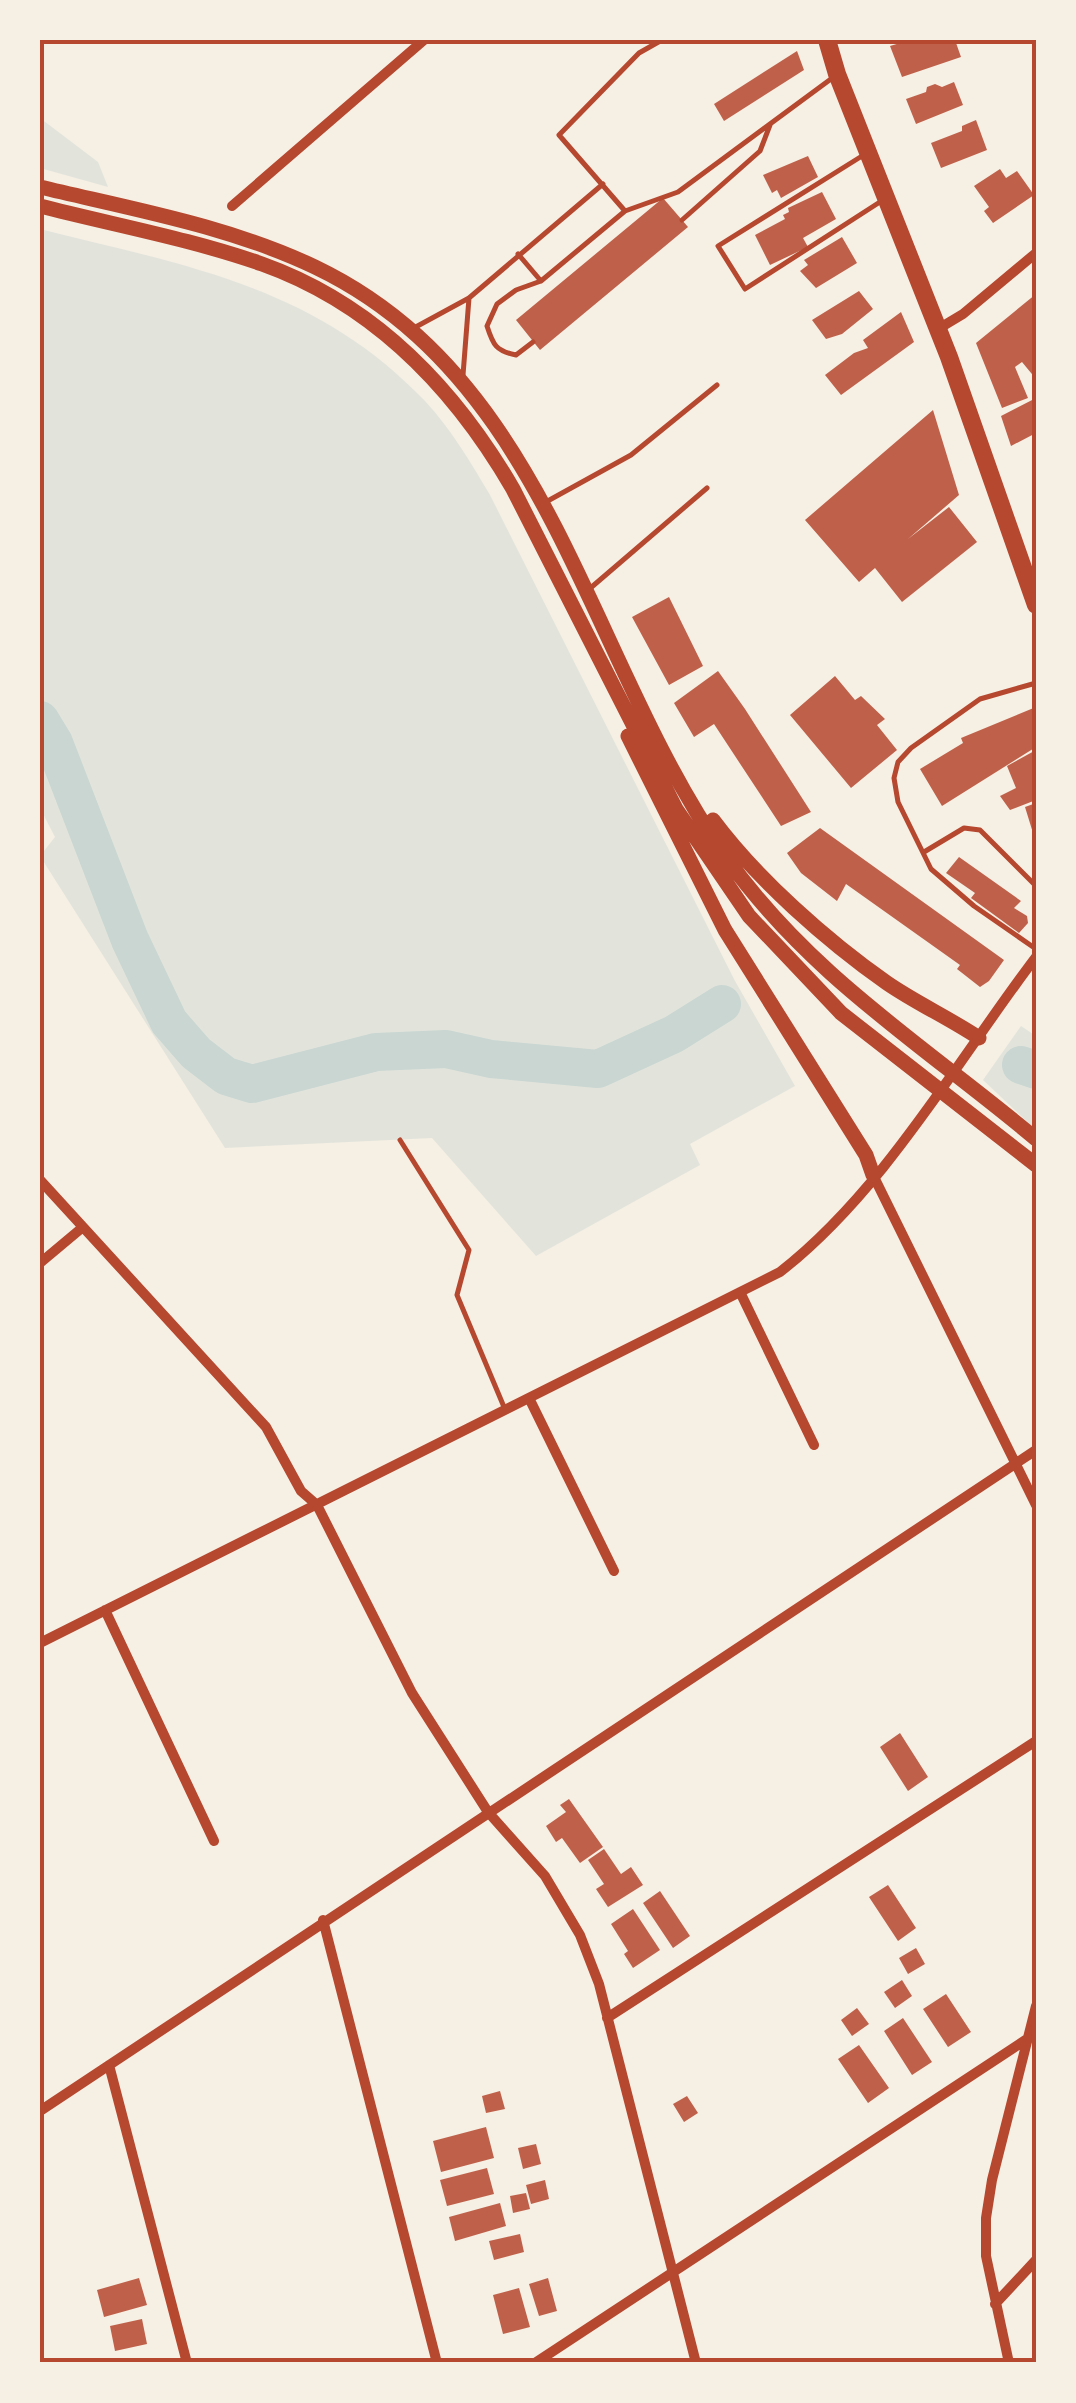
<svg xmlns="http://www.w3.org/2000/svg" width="1076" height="2403" viewBox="0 0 1076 2403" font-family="'Noto Sans',sans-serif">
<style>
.green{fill:#e2e4dc}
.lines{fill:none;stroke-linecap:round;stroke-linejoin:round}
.river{stroke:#c9d6d2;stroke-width:38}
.building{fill:#bf614a}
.service{stroke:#b5482f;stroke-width:5}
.minor{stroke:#b5482f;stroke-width:10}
.secondary{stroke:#b5482f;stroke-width:15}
.primary{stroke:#b5482f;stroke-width:18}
.neatline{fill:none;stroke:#b5482f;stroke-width:4}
</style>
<rect width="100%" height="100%" fill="#f6efe4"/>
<path class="green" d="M 40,118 L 98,162 L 108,187 L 40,168 Z
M 40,229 C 187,266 315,286 425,401 C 451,429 471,463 490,495 L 735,981 L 795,1086 L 690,1144 L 700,1165 L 536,1256 L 432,1138 L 225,1148 L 40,856 L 55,837 L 40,808 Z
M 1021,1026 L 1036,1036 L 1036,1130 L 983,1080 Z"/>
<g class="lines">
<path class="river" d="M 40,720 L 54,743 L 130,940 L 169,1022 L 196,1053 L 226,1076 L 252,1084 L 376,1052 L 446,1049 L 491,1059 L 598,1069 L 674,1034 L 722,1004
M 1021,1065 L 1036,1070"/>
</g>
<path class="building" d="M 899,40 L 955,40 L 961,57 L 902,77 L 890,46 L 900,43 Z
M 797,51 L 804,70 L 724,121 L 714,104 Z
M 954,82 L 963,105 L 916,124 L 906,99 L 926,92 L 927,87 L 935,84 L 942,87 Z
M 976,120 L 987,150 L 941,168 L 931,143 L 962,131 L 962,126 Z
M 808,156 L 818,177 L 781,198 L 777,190 L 772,193 L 763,175 Z
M 1000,169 L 1006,178 L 1017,171 L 1034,195 L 993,223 L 984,211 L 989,207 L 974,186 Z
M 822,192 L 836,219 L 803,238 L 808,247 L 770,265 L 755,235 L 785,219 L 783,215 L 789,212 L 788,208 Z
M 663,198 L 688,227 L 540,350 L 516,320 Z
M 842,237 L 857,263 L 816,288 L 800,271 L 808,265 L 804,260 Z
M 859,291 L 873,309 L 842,334 L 826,339 L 812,320 Z
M 1036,294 L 1036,379 L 1022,362 L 1015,367 L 1028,398 L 1002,408 L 976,343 Z
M 901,312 L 914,342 L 841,395 L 825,375 L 854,353 L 868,348 L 863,340 Z
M 1036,398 L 1036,433 L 1011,446 L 1001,416 Z
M 933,410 L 959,495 L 908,539 L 949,507 L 977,542 L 902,602 L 875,568 L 859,582 L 805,520 Z
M 669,597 L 703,666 L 669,685 L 632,617 Z
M 718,671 L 745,709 L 811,812 L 781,826 L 714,724 L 694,737 L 674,703 Z
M 835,676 L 855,700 L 861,696 L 885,719 L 877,725 L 897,750 L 851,788 L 790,715 Z
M 1036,707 L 1036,747 L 942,806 L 920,769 L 963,743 L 961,738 Z
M 1036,750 L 1036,800 L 1010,810 L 1000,796 L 1016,788 L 1007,766 Z
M 1036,803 L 1036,832 L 1033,833 L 1025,807 Z
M 820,828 L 1004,960 L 989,981 L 980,987 L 957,969 L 960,965 L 846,884 L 837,901 L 801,873 L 787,853 Z
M 959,857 L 1021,901 L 1014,908 L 1027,916 L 1028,923 L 1019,933 L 971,898 L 975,893 L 946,873 Z
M 900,1733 L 928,1777 L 908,1791 L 880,1747 Z
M 569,1799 L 603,1847 L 580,1863 L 562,1838 L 556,1842 L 546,1826 L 566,1812 L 560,1805 Z
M 604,1849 L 621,1874 L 631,1867 L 643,1885 L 608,1907 L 596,1889 L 604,1884 L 588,1860 Z
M 888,1885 L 916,1928 L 898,1941 L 869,1897 Z
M 660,1891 L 690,1936 L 673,1948 L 643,1903 Z
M 633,1909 L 660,1950 L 633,1968 L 624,1954 L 628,1951 L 611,1924 Z
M 916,1948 L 925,1964 L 908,1974 L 899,1958 Z
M 902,1980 L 912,1996 L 895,2008 L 884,1992 Z
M 946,1994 L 971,2032 L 948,2047 L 923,2009 Z
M 857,2008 L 869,2024 L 852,2036 L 841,2020 Z
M 903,2018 L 932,2062 L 912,2075 L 884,2031 Z
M 859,2045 L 889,2088 L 868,2103 L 838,2059 Z
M 500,2091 L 505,2109 L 486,2113 L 482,2096 Z
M 687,2096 L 698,2113 L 684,2122 L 673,2104 Z
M 486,2127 L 494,2158 L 441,2172 L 433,2141 Z
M 536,2144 L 541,2164 L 523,2169 L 518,2148 Z
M 487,2168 L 494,2194 L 447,2206 L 440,2180 Z
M 545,2180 L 549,2199 L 531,2204 L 526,2185 Z
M 526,2193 L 530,2209 L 513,2213 L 510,2196 Z
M 500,2203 L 506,2226 L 455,2241 L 449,2217 Z
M 520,2234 L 524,2252 L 494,2260 L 489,2241 Z
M 139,2278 L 147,2305 L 104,2317 L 97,2290 Z
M 548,2278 L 557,2311 L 539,2316 L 529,2284 Z
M 519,2288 L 530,2327 L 503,2334 L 493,2295 Z
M 142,2319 L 147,2344 L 115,2351 L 110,2326 Z"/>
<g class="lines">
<path class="service" d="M 862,156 L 718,246 L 745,289 L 883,200
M 625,211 L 559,135 L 639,53 L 662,40
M 682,220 L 760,151 L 770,125
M 518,254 L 541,281
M 412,329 L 469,298 L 603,184
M 533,342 L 516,355 C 496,351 493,345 487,326 L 497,304 L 516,290 L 541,281 L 625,211 L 678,192 L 835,76
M 463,375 L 469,298
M 544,503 L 631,455 L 717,385
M 587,591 L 707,488
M 1036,683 L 980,699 L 911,748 L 898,762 L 894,778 L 898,802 L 931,869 L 974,906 L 1036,949
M 924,852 L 964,828 L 980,830 L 1036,886
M 400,1140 L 469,1250 L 457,1295 L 504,1407"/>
<path class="minor" d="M 232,206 L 424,40
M 938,329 L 963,314 L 1036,253
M 873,1175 L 1036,1505
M 40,1180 L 266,1427 L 301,1491 L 317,1505 L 412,1693 L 488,1812 L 545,1876 L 580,1935 L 599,1984 L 696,2363
M 40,1263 L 83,1227
M 740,1292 L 814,1445
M 529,1398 L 614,1571
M 105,1610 L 214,1841
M 40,1643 L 780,1272 C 883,1192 957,1061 1036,957
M 323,1920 L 437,2363
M 607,2018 L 1036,1741
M 109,2065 L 187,2363
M 40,2111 L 1036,1450
M 995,2304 L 1036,2260
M 535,2363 L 1027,2039
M 1009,2363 L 986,2256 L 986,2218 L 992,2180 L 1036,2006"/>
<path class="secondary" d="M 40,187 C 132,209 229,226 315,267 C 551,380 586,658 725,856 C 811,977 925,1046 1036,1139
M 40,206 C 114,225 191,239 262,264 C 374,304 455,389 513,489 L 676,809 L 749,916 L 841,1013 L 1036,1165
M 628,736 L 725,930 L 866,1155 L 873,1175
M 713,820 C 757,879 827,941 887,983 C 916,1003 949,1018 979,1038"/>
<path class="primary" d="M 827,40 L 837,74 L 949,357 L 1036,605"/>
</g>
<rect width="1076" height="2403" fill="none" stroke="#f6efe4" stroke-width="85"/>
<rect x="42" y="42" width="992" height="2318" class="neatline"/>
</svg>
